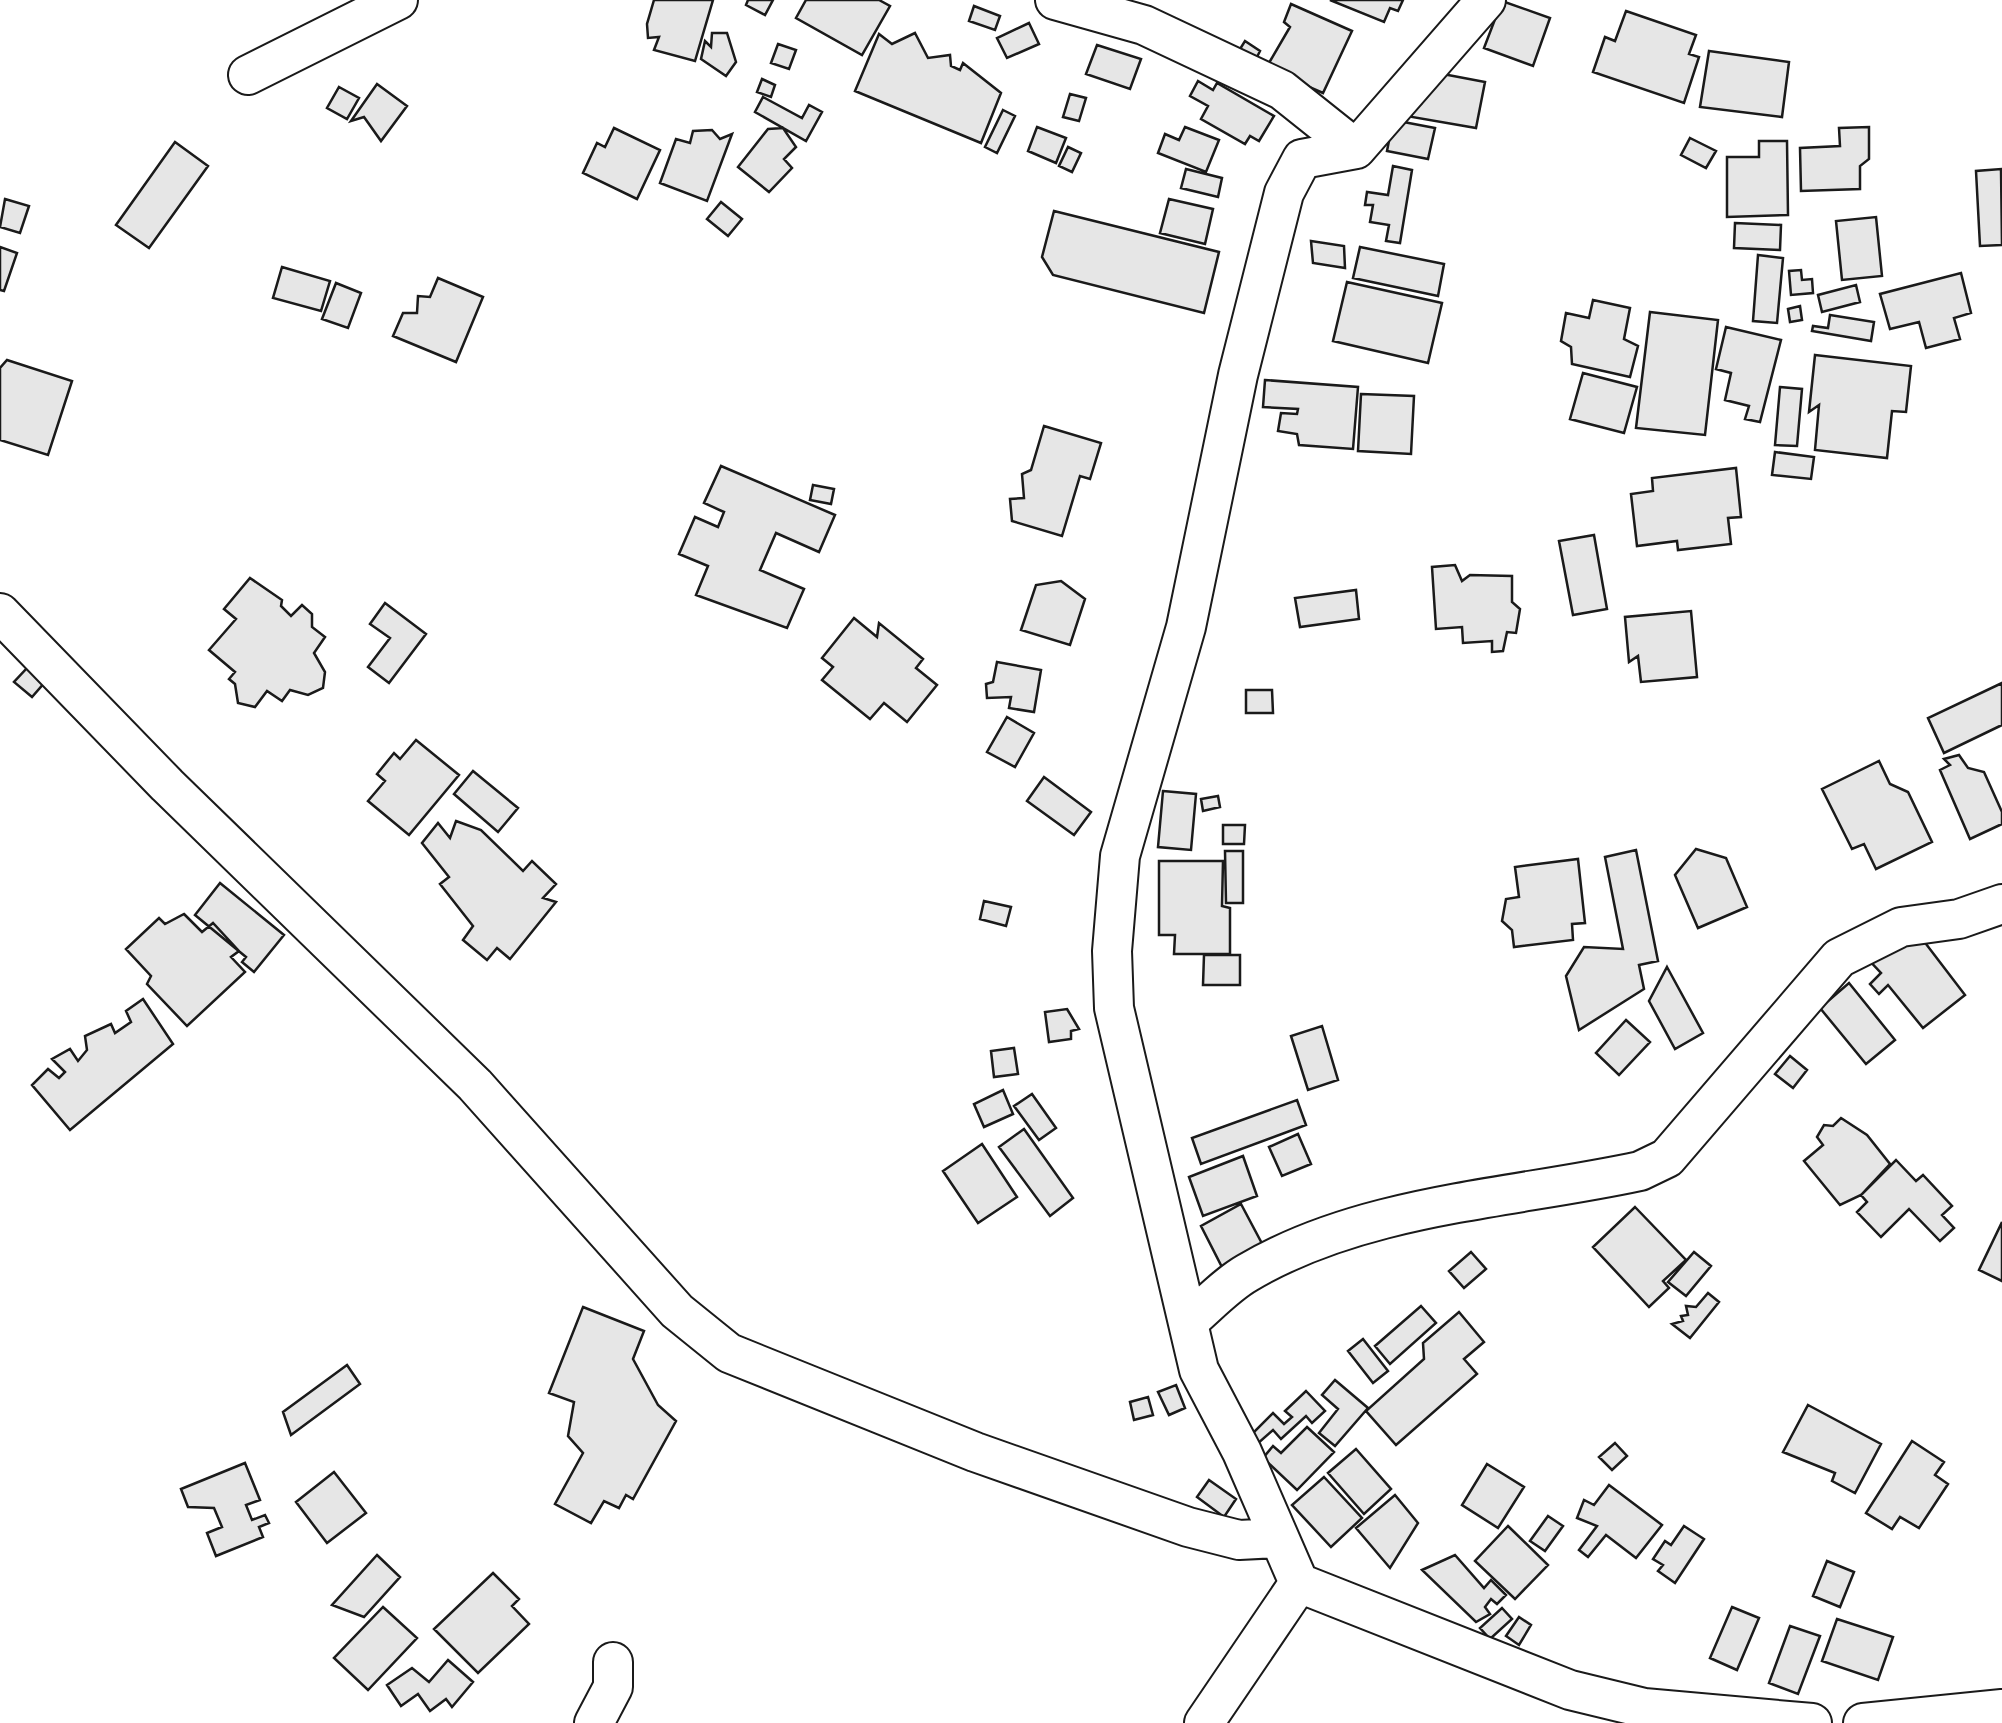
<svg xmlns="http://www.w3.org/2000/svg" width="2002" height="1723" viewBox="0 0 2002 1723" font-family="'PT Sans Narrow',sans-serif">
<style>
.building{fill:#e6e6e6;stroke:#1a1a1a;stroke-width:2.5}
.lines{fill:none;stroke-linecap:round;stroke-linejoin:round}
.minor-casing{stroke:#1a1a1a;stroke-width:42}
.minor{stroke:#fff;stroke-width:38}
</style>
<rect width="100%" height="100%" fill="#fff"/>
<path class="building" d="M 654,0 L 713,0 L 695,61 L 654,50 L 659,37 L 648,38 L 647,24 Z
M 748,0 L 773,0 L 765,15 L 746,5 Z
M 806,0 L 879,0 L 890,6 L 862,55 L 796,18 Z
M 1330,0 L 1403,0 L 1398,11 L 1390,8 L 1384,22 Z
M 1502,1 L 1550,18 L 1533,66 L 1484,48 Z
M 1291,4 L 1352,31 L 1323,93 L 1266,68 L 1290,27 L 1284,22 Z
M 974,6 L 1000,16 L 995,30 L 969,21 Z
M 1626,11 L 1696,35 L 1689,54 L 1699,57 L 1684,103 L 1593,72 L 1605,37 L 1615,41 Z
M 1029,23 L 1039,44 L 1007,58 L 997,38 Z
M 712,33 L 727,33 L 736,62 L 726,76 L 701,59 L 705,41 L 711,47 Z
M 915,33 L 928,58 L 950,55 L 951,66 L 960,70 L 963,63 L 1001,93 L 981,143 L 855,91 L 879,34 L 892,44 Z
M 1245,41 L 1260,51 L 1252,67 L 1235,57 Z
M 778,44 L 796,50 L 789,69 L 771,63 Z
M 1097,45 L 1141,59 L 1130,89 L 1086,74 Z
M 1709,51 L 1789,62 L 1782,117 L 1700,107 Z
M 1427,71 L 1485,82 L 1476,128 L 1412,117 L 1408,106 L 1421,104 Z
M 762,79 L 775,85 L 771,97 L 757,92 Z
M 1198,81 L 1213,90 L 1217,83 L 1274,116 L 1259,141 L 1250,136 L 1245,144 L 1201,119 L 1208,106 L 1190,96 Z
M 377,84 L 407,106 L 381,141 L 364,117 L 351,121 Z
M 339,87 L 359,98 L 347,119 L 327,108 Z
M 1070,94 L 1086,98 L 1079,121 L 1063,117 Z
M 763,97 L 802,118 L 809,105 L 822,112 L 806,141 L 755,112 Z
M 1003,110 L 1015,116 L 997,153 L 985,147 Z
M 1393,120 L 1435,128 L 1428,159 L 1387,151 Z
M 1037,127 L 1066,138 L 1056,163 L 1028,151 Z
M 1185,127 L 1219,140 L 1206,172 L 1158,153 L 1165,134 L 1179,140 Z
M 1869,127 L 1869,159 L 1860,166 L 1860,189 L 1801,191 L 1800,148 L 1840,146 L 1839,128 Z
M 614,128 L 660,150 L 637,199 L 583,173 L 597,143 L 605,147 Z
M 783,128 L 796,147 L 784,159 L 792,168 L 769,192 L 738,167 L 768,129 Z
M 712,130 L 720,139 L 732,134 L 707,201 L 660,183 L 676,139 L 690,143 L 693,131 Z
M 1690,138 L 1716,151 L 1706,168 L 1681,155 Z
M 1759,141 L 1787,141 L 1788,215 L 1727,217 L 1727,157 L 1759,157 Z
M 175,142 L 208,166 L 149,248 L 116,225 Z
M 1068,147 L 1081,153 L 1072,172 L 1059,166 Z
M 1393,166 L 1412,170 L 1400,243 L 1386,241 L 1389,225 L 1370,222 L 1373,205 L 1365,205 L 1367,192 L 1388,195 Z
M 1186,169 L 1222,178 L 1218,197 L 1181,188 Z
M 2001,169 L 2002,245 L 1980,246 L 1976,171 Z
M 5,199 L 29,206 L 20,233 L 0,227 Z
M 1169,199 L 1213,209 L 1205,244 L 1160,233 Z
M 721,202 L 742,219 L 728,236 L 707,219 Z
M 1054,211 L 1219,252 L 1204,313 L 1053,275 L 1042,257 Z
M 1876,217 L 1882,276 L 1842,280 L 1836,221 Z
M 1735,223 L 1781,225 L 1780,250 L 1734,248 Z
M 1311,241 L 1344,246 L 1345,268 L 1313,263 Z
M 0,247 L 17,253 L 4,291 L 0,290 Z
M 1360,247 L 1444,264 L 1438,296 L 1353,278 Z
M 1758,255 L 1783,258 L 1777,323 L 1753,321 Z
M 282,267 L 330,281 L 321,311 L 273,298 Z
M 1801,270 L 1802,280 L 1812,279 L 1813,293 L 1791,295 L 1789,271 Z
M 1961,273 L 1971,313 L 1954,318 L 1960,339 L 1926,348 L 1919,322 L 1890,329 L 1880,294 Z
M 438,278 L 483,297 L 456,362 L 393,336 L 403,313 L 417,313 L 418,296 L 430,297 Z
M 1347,282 L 1442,303 L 1428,363 L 1333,341 Z
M 336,283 L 361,293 L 348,328 L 322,319 Z
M 1856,285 L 1860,302 L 1822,312 L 1818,295 Z
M 1593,300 L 1630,308 L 1624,339 L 1638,346 L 1630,377 L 1572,364 L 1571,347 L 1561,341 L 1566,313 L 1589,318 Z
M 1800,306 L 1802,320 L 1790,322 L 1788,309 Z
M 1650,312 L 1718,320 L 1705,435 L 1636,428 Z
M 1830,315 L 1874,322 L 1871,341 L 1812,331 L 1813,326 L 1828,328 Z
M 1726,327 L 1781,340 L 1760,422 L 1745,419 L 1749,406 L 1725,400 L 1731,373 L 1716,369 Z
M 1815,355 L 1911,366 L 1906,412 L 1892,411 L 1887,458 L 1815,450 L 1819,405 L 1809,412 Z
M 7,360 L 72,381 L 48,455 L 0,440 L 0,368 Z
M 1583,373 L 1637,387 L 1624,433 L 1570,419 Z
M 1265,380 L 1358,387 L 1353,449 L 1299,445 L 1297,434 L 1278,431 L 1281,413 L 1297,414 L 1298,409 L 1263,407 Z
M 1780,387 L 1802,389 L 1797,446 L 1775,445 Z
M 1361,394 L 1414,396 L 1411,454 L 1358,451 Z
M 1044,426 L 1101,443 L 1090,479 L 1080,476 L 1062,536 L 1012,521 L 1010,499 L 1024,498 L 1022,474 L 1031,470 Z
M 1775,452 L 1814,457 L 1811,479 L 1772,475 Z
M 721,466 L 835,515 L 819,552 L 776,533 L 760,570 L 804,589 L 787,628 L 696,595 L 708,566 L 679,554 L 695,517 L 718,527 L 724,512 L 704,503 Z
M 1736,468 L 1741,517 L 1728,518 L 1731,544 L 1678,550 L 1677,541 L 1637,546 L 1631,494 L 1653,491 L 1652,478 Z
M 813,485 L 834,489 L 831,504 L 810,500 Z
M 1594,535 L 1607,609 L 1573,615 L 1559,541 Z
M 1455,565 L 1462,581 L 1470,575 L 1512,576 L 1512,602 L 1520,609 L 1516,633 L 1507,632 L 1503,651 L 1492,652 L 1492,641 L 1463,643 L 1462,627 L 1436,629 L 1432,567 Z
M 250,578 L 282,600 L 281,606 L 291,616 L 302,605 L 312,614 L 312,627 L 325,637 L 314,653 L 325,672 L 323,688 L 308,695 L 290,690 L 282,701 L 267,691 L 255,707 L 238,703 L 235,684 L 229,679 L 235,672 L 209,650 L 236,619 L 224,609 Z
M 1061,581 L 1085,599 L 1070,645 L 1021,630 L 1036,585 Z
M 1356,590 L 1359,619 L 1300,627 L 1295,598 Z
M 385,603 L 426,634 L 389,683 L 368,667 L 390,638 L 370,624 Z
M 1691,611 L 1697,677 L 1641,682 L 1638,656 L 1629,662 L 1625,617 Z
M 854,618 L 877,637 L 879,623 L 923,659 L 916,668 L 937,685 L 907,722 L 884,703 L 870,719 L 822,680 L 833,667 L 822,658 Z
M 997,662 L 1041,670 L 1034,712 L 1009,708 L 1011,697 L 987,698 L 986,684 L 993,682 Z
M 28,667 L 45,682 L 32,697 L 14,682 Z
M 2002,683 L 2002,725 L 1944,753 L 1928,718 Z
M 1246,690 L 1272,690 L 1273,713 L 1246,713 Z
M 1007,717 L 1034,733 L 1015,767 L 987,752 Z
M 416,740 L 459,775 L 409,835 L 368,801 L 385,781 L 377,774 L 394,753 L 400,759 Z
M 1959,755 L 1968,768 L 1984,772 L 2002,812 L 2002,824 L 1970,839 L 1940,770 L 1950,765 L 1944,759 Z
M 1879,761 L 1890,784 L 1908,792 L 1932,842 L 1876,869 L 1864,844 L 1852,849 L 1822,789 Z
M 473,771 L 518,808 L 498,832 L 454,794 Z
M 1044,777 L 1091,812 L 1074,835 L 1027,801 Z
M 1163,791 L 1196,794 L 1191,850 L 1158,847 Z
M 1218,796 L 1220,807 L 1203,811 L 1201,799 Z
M 456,821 L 481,830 L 523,871 L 532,861 L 556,884 L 543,898 L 556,902 L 510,959 L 497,948 L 487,960 L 463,940 L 473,926 L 440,884 L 449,877 L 422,843 L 438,823 L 450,838 Z
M 1223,825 L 1245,825 L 1244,844 L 1223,844 Z
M 1696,849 L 1726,858 L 1747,907 L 1698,928 L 1675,875 Z
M 1636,850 L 1658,961 L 1639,965 L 1644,989 L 1579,1030 L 1566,976 L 1584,947 L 1623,949 L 1605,857 Z
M 1225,851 L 1243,851 L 1243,903 L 1226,903 Z
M 1578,859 L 1585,923 L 1572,924 L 1573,940 L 1514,947 L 1512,930 L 1502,921 L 1506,899 L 1519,897 L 1515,867 Z
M 1159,861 L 1223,861 L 1222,906 L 1230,908 L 1230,954 L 1174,954 L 1175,935 L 1159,935 Z
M 220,883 L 284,935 L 254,972 L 242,962 L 246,957 L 195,915 Z
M 984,901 L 1011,907 L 1006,926 L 980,919 Z
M 184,914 L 202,932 L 213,923 L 239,951 L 231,957 L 245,972 L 187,1026 L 147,984 L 151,976 L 126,949 L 159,918 L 165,924 Z
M 1923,940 L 1965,995 L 1923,1028 L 1888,985 L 1879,994 L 1870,984 L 1881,973 L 1866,957 Z
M 1204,955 L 1240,955 L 1240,985 L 1203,985 Z
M 1667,967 L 1703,1033 L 1675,1049 L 1649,1001 Z
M 1849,983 L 1895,1040 L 1866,1064 L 1820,1008 Z
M 143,999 L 173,1044 L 70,1130 L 32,1085 L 48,1069 L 59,1078 L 65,1072 L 52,1059 L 70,1049 L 78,1061 L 87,1050 L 85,1036 L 111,1024 L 115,1033 L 131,1022 L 126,1011 Z
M 1067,1009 L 1079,1029 L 1071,1031 L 1071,1039 L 1049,1042 L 1045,1012 Z
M 1626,1020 L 1650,1042 L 1619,1075 L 1596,1053 Z
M 1322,1026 L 1338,1080 L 1308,1090 L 1291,1036 Z
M 1014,1048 L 1018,1074 L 994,1077 L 991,1051 Z
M 1790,1056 L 1807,1070 L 1793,1088 L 1775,1074 Z
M 1003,1090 L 1013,1114 L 984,1127 L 974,1104 Z
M 1032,1094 L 1056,1128 L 1039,1140 L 1014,1106 Z
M 1297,1100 L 1306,1125 L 1201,1164 L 1192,1138 Z
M 1841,1118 L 1867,1135 L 1890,1164 L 1861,1195 L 1840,1205 L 1804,1161 L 1823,1145 L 1817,1137 L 1824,1125 L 1833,1126 Z
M 1024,1129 L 1073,1198 L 1050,1216 L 999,1147 Z
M 1298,1134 L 1311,1164 L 1282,1176 L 1269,1147 Z
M 982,1144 L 1017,1197 L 978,1223 L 943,1171 Z
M 1243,1156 L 1257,1196 L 1203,1216 L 1189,1177 Z
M 1896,1160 L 1916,1181 L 1923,1175 L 1952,1206 L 1942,1215 L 1954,1228 L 1940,1241 L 1909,1209 L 1881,1237 L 1857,1212 L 1867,1202 L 1861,1195 Z
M 1241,1204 L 1267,1253 L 1226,1275 L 1201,1226 Z
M 1635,1207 L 1686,1260 L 1663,1281 L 1669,1288 L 1649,1307 L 1593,1247 Z
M 2002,1222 L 2002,1281 L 1979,1270 Z
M 1471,1252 L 1486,1269 L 1464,1288 L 1449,1271 Z
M 1694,1252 L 1711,1266 L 1686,1296 L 1668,1282 Z
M 1708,1293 L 1719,1302 L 1690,1338 L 1672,1324 L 1683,1321 L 1681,1316 L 1688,1315 L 1686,1306 L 1696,1307 Z
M 1421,1306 L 1436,1323 L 1390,1364 L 1375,1346 Z
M 583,1307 L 644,1331 L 633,1359 L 658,1405 L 676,1421 L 633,1499 L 626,1495 L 619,1508 L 604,1501 L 591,1523 L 555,1504 L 583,1453 L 568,1436 L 574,1402 L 549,1393 Z
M 1459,1312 L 1484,1342 L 1464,1359 L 1477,1374 L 1396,1445 L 1366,1411 L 1424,1359 L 1423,1343 Z
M 1363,1339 L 1388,1371 L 1373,1383 L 1348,1351 Z
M 347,1365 L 360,1384 L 291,1435 L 283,1412 Z
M 1335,1380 L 1368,1408 L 1335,1446 L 1319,1433 L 1338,1409 L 1322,1395 Z
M 1176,1385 L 1185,1408 L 1169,1415 L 1158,1392 Z
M 1306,1391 L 1325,1411 L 1312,1423 L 1306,1416 L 1281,1439 L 1273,1430 L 1256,1445 L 1249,1437 L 1273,1413 L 1284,1424 L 1292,1417 L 1285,1411 Z
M 1148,1397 L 1153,1415 L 1134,1420 L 1130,1402 Z
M 1808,1405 L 1881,1444 L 1855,1493 L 1832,1481 L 1835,1473 L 1783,1452 Z
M 1307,1427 L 1334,1452 L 1297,1490 L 1263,1458 L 1273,1446 L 1281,1453 Z
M 1912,1441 L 1944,1462 L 1935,1475 L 1948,1484 L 1919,1528 L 1900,1517 L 1892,1529 L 1866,1513 Z
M 1615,1443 L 1627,1456 L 1612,1470 L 1599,1457 Z
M 1356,1449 L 1391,1489 L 1364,1514 L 1328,1473 Z
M 245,1463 L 260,1500 L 246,1505 L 252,1520 L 265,1515 L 269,1523 L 259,1527 L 263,1537 L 216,1556 L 207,1533 L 222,1527 L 214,1508 L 188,1507 L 181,1489 Z
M 1487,1464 L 1524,1487 L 1498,1528 L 1462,1505 Z
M 334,1472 L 366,1513 L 327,1543 L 296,1502 Z
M 1324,1477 L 1362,1518 L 1331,1547 L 1292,1505 Z
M 1209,1480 L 1236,1499 L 1224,1517 L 1197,1497 Z
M 1609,1485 L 1662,1525 L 1636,1558 L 1606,1535 L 1588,1557 L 1579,1550 L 1597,1526 L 1577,1518 L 1584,1500 L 1594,1505 Z
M 1395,1495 L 1418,1523 L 1390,1568 L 1356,1528 Z
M 1548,1516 L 1563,1526 L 1545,1551 L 1530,1541 Z
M 1508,1526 L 1548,1565 L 1515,1599 L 1475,1561 Z
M 1684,1526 L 1704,1539 L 1675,1583 L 1658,1571 L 1663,1565 L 1653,1559 L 1665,1541 L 1671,1545 Z
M 377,1555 L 400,1577 L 364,1617 L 332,1605 Z
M 1455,1555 L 1484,1588 L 1491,1580 L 1506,1595 L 1497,1604 L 1491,1599 L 1485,1607 L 1490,1614 L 1476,1622 L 1422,1570 Z
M 1827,1561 L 1854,1572 L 1840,1607 L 1813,1596 Z
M 493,1573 L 519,1599 L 512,1606 L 529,1624 L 478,1673 L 434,1629 Z
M 383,1607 L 417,1638 L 368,1690 L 334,1658 Z
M 1732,1607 L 1759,1618 L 1737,1670 L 1710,1658 Z
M 1502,1608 L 1512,1619 L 1490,1639 L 1480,1628 Z
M 1519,1617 L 1531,1625 L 1519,1645 L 1506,1636 Z
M 1837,1619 L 1893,1637 L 1878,1680 L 1822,1661 Z
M 1790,1626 L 1820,1636 L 1798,1694 L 1769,1683 Z
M 448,1660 L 473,1682 L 452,1707 L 446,1699 L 430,1711 L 418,1694 L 401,1706 L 387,1685 L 412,1668 L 429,1682 Z"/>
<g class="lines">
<defs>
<path id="minor" d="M 1055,0 L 1144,25 L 1282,90 L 1356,149
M 1486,0 L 1356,149 L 1302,159 L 1284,193 L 1238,375 L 1186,627 L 1120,856 L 1112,951 L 1114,1008 L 1199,1370 L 1242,1452 L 1299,1583 L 1570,1690 L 1644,1708 L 1812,1723
M 248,75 L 398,0
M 0,613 L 167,785 L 475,1085 L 677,1311 L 729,1353 L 975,1452 L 1188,1527 L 1239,1540 L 1279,1538
M 1188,1322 C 1207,1306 1226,1285 1247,1273 C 1363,1204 1511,1199 1640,1171 L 1667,1158 L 1839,958 L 1901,927 L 1959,919 L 2002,904
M 594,1723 L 613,1687 L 613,1662
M 1204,1723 L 1299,1583
M 1863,1723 L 2002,1709"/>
</defs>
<use href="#minor" class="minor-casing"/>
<use href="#minor" class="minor"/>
</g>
</svg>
